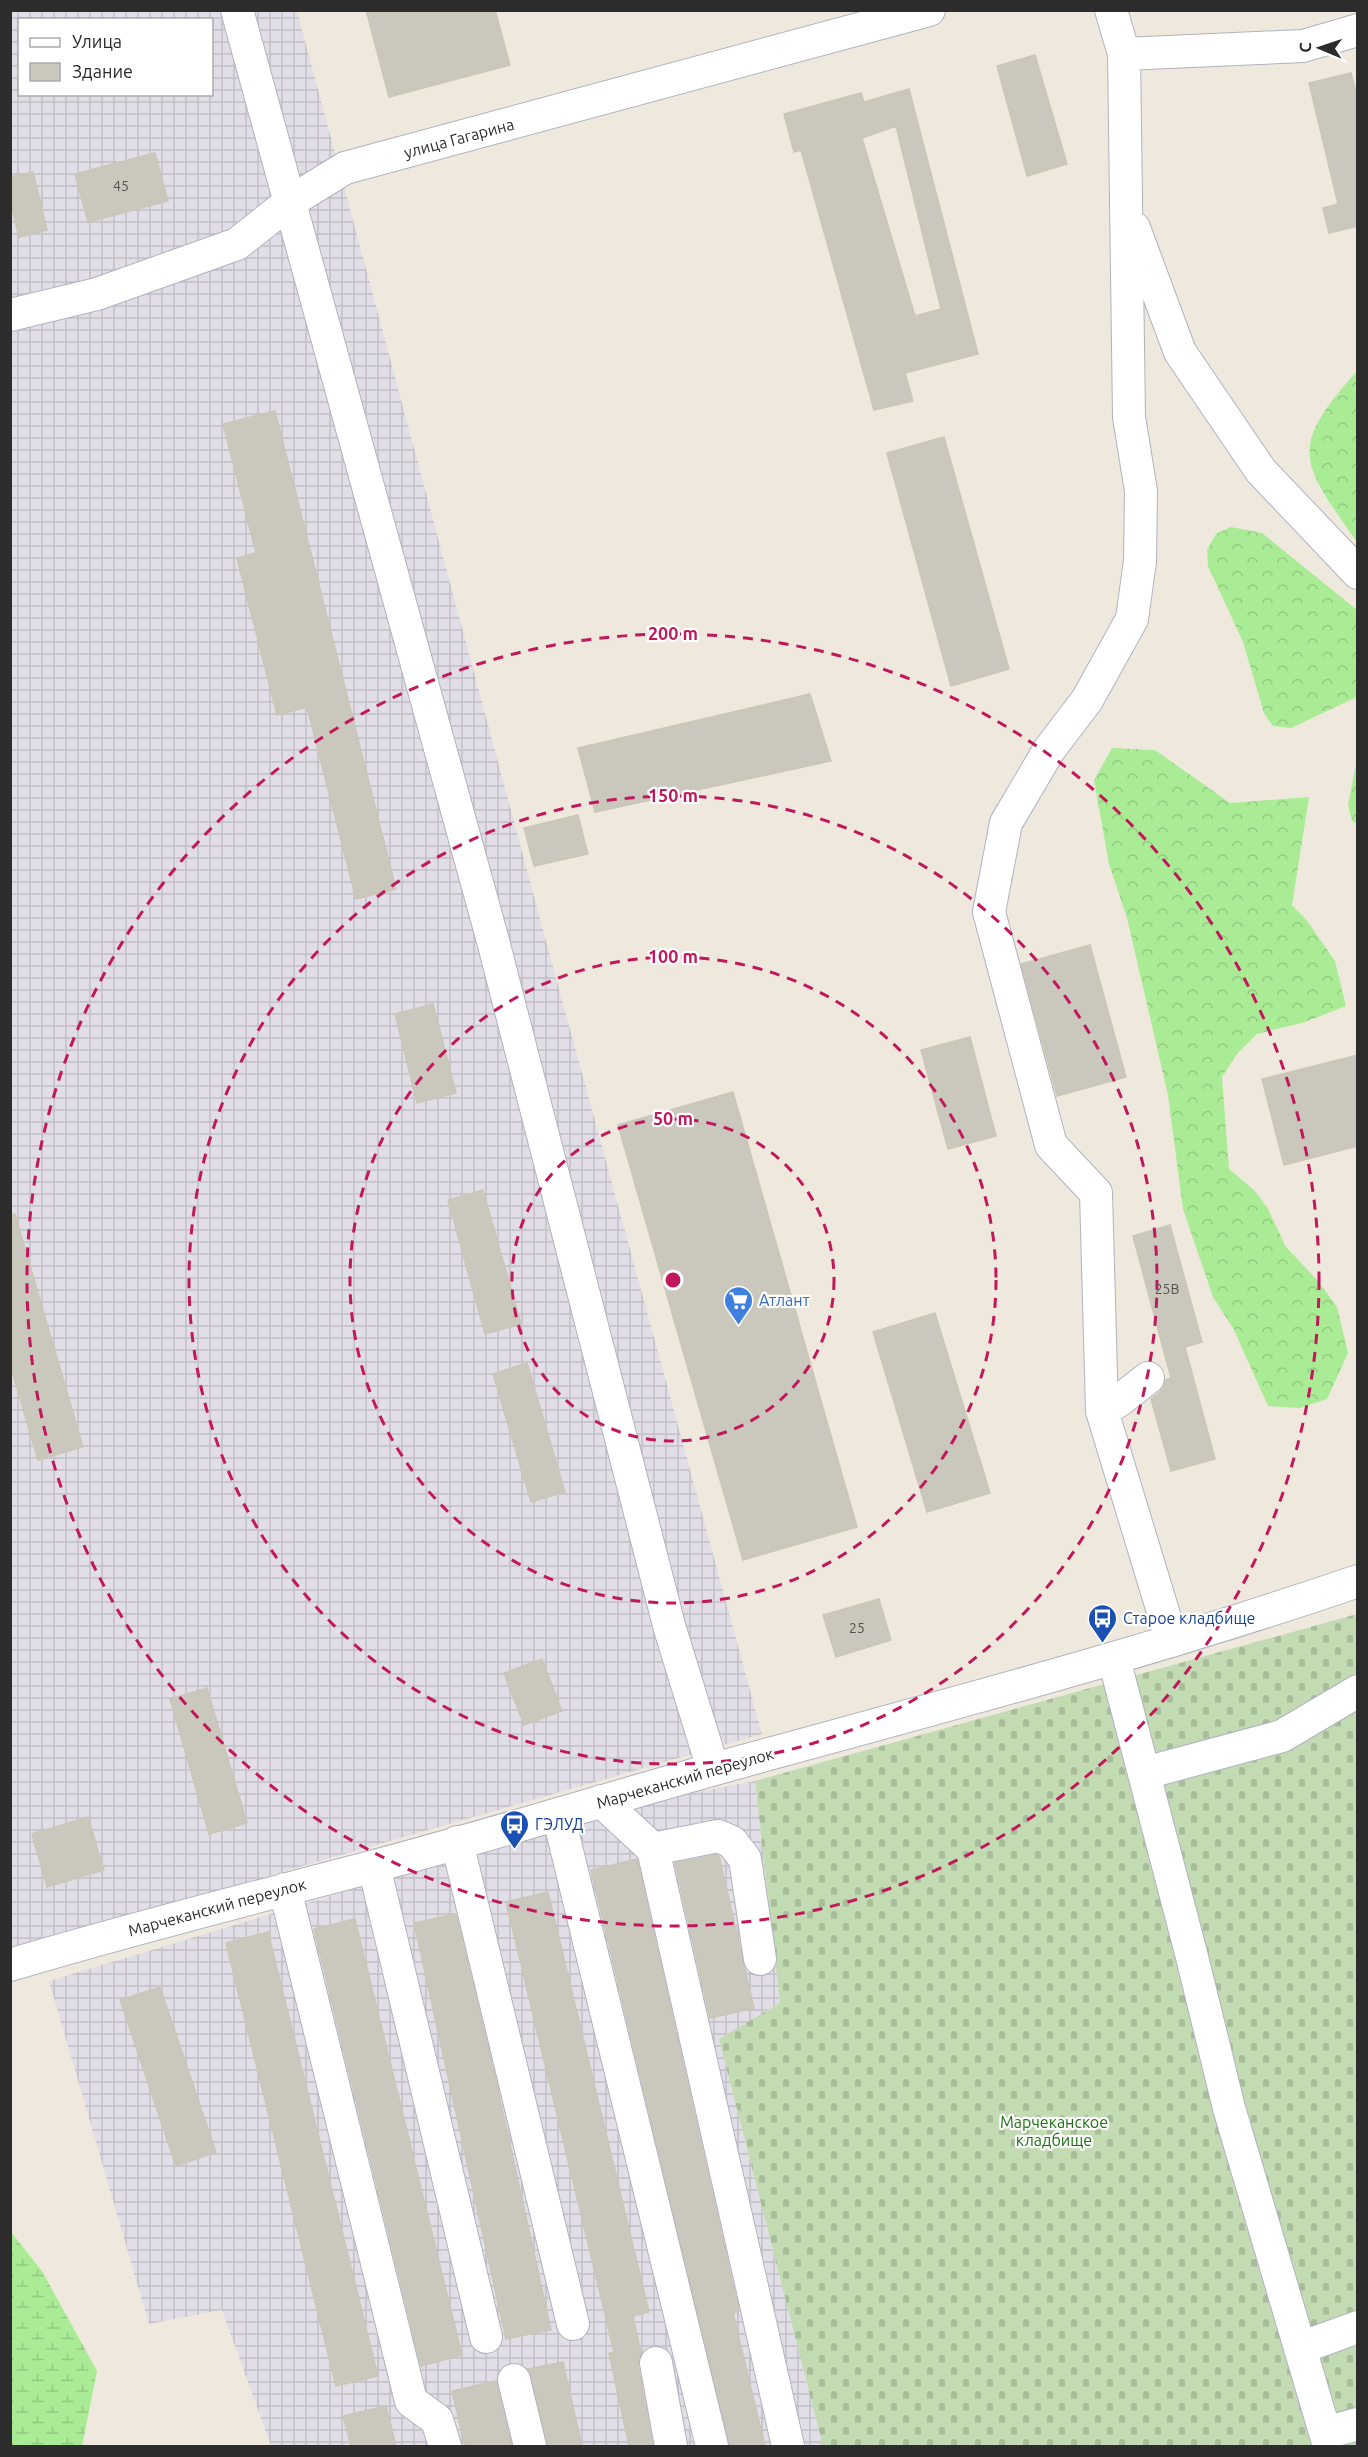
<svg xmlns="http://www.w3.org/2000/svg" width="1368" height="2457" viewBox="0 0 1368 2457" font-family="Ubuntu,sans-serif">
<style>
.industrial{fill:url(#industrial-grid);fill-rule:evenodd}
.forest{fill:url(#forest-crowns)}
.wetland{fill:url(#wetland-marsh)}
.cemetery{fill:url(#cemetery-stones)}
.building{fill:#cac7bc;stroke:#cbc6b6;stroke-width:1.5;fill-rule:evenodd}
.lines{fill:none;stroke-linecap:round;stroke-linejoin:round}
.minor-casing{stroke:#b1b2c1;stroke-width:34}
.minor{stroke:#fff;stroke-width:32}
.ring{fill:none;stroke:#c2185b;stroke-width:3;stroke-dasharray:10 8}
.labels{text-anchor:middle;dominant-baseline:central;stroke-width:4.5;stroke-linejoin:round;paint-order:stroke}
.number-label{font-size:14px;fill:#545350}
.street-label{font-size:16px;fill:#2c2c2c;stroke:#fff}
.shop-label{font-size:16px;fill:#366cbe;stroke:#fff;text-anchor:start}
.transit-label{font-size:16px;fill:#164399;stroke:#fff;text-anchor:start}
.park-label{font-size:16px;fill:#1e7213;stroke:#fff}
.centre{fill:#c2185b;stroke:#fff;stroke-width:3}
.ring-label{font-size:18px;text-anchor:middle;font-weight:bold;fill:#c2185b;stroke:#fff;stroke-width:4.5;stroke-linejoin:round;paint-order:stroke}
</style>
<defs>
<pattern id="industrial-grid" width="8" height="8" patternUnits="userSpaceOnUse" patternTransform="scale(1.5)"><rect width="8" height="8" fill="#e2dee7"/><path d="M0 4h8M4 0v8" fill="none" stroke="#c2bfc6"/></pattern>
<pattern id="forest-crowns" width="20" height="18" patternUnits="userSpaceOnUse" patternTransform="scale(1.5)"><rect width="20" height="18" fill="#aaeb95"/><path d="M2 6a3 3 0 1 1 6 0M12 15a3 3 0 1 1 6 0" fill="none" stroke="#92ca81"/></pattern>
<pattern id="wetland-marsh" width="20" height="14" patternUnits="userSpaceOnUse" patternTransform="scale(1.5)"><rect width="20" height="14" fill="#aaeb95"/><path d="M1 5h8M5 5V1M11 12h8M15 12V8" fill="none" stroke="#92ca81"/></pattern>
<pattern id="cemetery-stones" width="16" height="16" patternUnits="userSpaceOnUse" patternTransform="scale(1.5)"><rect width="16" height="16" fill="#c2dbb3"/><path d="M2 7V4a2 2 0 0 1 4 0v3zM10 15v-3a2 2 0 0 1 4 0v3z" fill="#a7bc9a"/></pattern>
</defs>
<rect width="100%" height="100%" fill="#efe9dd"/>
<path class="industrial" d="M 11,11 L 297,11 L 539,915 L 762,1734 L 11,1950 ZM 20,20 L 212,20 L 212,94 L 20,94 Z
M 755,1781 L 780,2003 L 719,2039 L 823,2446 L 271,2446 L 222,2310 L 149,2324 L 49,1981 L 635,1804 Z"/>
<path class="forest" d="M 1357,371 L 1357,542 C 1301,462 1287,449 1357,371 Z
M 1231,527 L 1262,533 L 1357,610 L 1357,697 L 1291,728 L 1273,726 L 1264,713 L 1243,642 L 1208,566 L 1207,550 L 1216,534 Z
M 1112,748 L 1155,750 L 1230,803 L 1309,797 L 1292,905 L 1308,922 L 1335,961 L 1346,1006 L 1305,1022 L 1257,1034 L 1237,1054 L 1222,1077 L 1229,1169 L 1254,1190 L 1267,1207 L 1286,1247 L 1319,1282 L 1337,1307 L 1348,1353 L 1327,1399 L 1300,1408 L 1268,1406 L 1233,1328 L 1213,1297 L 1183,1209 L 1168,1095 L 1127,918 L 1109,864 L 1094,780 Z
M 1357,759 L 1357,824 L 1352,821 L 1348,805 Z"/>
<path class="wetland" d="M 11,2232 L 42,2271 L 97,2371 L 82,2446 L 11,2446 Z"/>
<path class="cemetery" d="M 1357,1614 L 1357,2446 L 823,2446 L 719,2039 L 780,2003 L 755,1781 Z"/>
<path class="building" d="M 366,10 L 495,10 L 510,65 L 389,97 Z
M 1035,55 L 1067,164 L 1027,176 L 997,66 Z
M 1351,73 L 1358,99 L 1358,226 L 1329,233 L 1323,208 L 1338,204 L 1309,83 Z
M 909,89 L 978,354 L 905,373 L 913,401 L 874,410 L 801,150 L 794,152 L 784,114 L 861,93 L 864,102 ZM 896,126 L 941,309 L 915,316 L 862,138 Z
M 155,153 L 168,201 L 88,222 L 75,174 Z
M 33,172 L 47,230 L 19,237 L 10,201 L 10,177 Z
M 275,411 L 396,889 L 356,899 L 307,707 L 277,715 L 237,558 L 256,553 L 223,424 Z
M 944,437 L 1009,669 L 951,686 L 887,453 Z
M 810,694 L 831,761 L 595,812 L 578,748 Z
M 578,815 L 588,854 L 534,866 L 524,828 Z
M 1090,945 L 1126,1077 L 1057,1096 L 1021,964 Z
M 433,1004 L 456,1093 L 417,1103 L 395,1014 Z
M 970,1037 L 996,1136 L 948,1149 L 921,1050 Z
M 1358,1055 L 1358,1146 L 1284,1165 L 1262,1079 Z
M 733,1092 L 857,1527 L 743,1560 L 618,1125 Z
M 483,1190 L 521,1324 L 485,1334 L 448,1200 Z
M 15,1214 L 83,1447 L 38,1460 L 10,1365 L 10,1215 Z
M 1170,1225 L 1202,1342 L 1185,1347 L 1215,1459 L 1171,1471 L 1151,1399 L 1160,1392 L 1165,1380 L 1171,1378 L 1133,1236 Z
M 935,1313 L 990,1493 L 927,1512 L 873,1332 Z
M 527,1363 L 565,1492 L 531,1502 L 493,1374 Z
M 879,1599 L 891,1640 L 836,1657 L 823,1615 Z
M 542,1659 L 562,1711 L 524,1725 L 504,1673 Z
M 207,1688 L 247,1823 L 209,1834 L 170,1699 Z
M 88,1817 L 104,1870 L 47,1887 L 32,1834 Z
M 716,1855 L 719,1856 L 754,2008 L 710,2018 L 675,1863 Z
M 637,1859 L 739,2311 L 733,2313 L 765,2446 L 729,2446 L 591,1870 Z
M 548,1892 L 649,2312 L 633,2316 L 641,2354 L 638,2366 L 653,2446 L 629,2446 L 609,2353 L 614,2352 L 506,1902 Z
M 456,1914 L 494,2072 L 551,2330 L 506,2339 L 414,1923 Z
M 355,1919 L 462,2355 L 421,2366 L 314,1929 Z
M 268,1932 L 378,2376 L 336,2386 L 226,1943 Z
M 160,1987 L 216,2152 L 176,2166 L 120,2000 Z
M 563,2362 L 582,2446 L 547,2446 L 531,2376 L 528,2369 Z
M 496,2381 L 512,2446 L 465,2446 L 452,2391 Z
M 386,2406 L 396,2446 L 351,2446 L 343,2416 Z"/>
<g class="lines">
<defs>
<path id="minor" d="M 237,10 L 493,941 L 670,1629 L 713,1769
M 1124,54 L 1303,46 L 1358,30
M 1134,228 L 1180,352 L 1261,471 L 1358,573
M 10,315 L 97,294 L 237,244 L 290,202 L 345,168 L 929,10
M 1148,1378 L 1120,1400 L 1102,1411 L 1172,1641
M 1102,1411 L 1096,1193 L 1051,1145 L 989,912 L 1006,823 L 1049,750 L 1087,700 L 1132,619 L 1140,561 L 1141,491 L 1129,417 L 1124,54 L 1111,10
M 1114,1659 L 1192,1957 L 1229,2108 L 1329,2446
M 1145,1773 L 1282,1736 L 1358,1691
M 601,1801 L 653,1849 L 788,2446
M 558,1814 L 712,2446
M 457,1842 L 573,2324
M 653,1849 L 718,1836 L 732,1842 L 745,1859 L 760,1959
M 374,1866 L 486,2337
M 285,1889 L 411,2401 L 437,2420 L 445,2446
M 10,1965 C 130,1929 250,1899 371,1867 C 491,1835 610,1798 729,1765 C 940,1707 1151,1652 1358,1581
M 1300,2348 L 1358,2327
M 656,2363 L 671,2446
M 514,2380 L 530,2446
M 1325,2433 L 1358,2424"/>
</defs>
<use href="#minor" class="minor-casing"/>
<use href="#minor" class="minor"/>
</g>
<g class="ring">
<circle cx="673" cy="1280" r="161"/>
<circle cx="673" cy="1280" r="323"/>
<circle cx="673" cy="1280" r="484"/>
<circle cx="673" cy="1280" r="646"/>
</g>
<defs>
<symbol id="supermarket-pin" viewBox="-11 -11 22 30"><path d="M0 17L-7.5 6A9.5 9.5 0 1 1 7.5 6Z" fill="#3f7fe0" stroke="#fff"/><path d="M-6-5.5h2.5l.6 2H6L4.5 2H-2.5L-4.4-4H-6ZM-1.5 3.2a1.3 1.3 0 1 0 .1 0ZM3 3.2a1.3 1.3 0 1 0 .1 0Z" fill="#fff"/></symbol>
<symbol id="bus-pin" viewBox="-11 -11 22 30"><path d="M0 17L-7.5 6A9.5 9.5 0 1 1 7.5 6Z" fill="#1a4fb4" stroke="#fff"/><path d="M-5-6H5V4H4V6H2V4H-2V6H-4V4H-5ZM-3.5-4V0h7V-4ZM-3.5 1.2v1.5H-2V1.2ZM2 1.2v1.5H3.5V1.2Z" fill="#fff"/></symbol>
</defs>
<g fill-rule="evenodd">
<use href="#supermarket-pin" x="722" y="1284" width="33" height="45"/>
<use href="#bus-pin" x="1086" y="1602" width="33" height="45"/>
<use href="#bus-pin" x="498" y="1808" width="33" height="45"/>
</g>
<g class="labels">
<g class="number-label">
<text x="121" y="186">45</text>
<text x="1167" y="1289">25В</text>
<text x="857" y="1628">25</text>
</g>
<g class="street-label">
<text transform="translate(459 138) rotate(-15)">улица Гагарина</text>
<text transform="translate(685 1778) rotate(-16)">Марчеканский переулок</text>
<text transform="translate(217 1907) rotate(-15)">Марчеканский переулок</text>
</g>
<g class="shop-label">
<text x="759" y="1300">Атлант</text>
</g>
<g class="transit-label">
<text x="1123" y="1618">Старое кладбище</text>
<text x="535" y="1824">ГЭЛУД</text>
</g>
<g class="park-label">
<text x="1054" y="2122">Марчеканское<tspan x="1054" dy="18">кладбище</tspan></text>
</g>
</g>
<circle cx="673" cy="1280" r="9" class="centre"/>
<g class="ring-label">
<text x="673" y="640">200 m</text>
<text x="673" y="802">150 m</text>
<text x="673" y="963">100 m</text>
<text x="673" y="1125">50 m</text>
</g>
<rect width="1368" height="2457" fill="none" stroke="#2c2c2c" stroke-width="24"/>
<rect x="18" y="18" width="195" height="78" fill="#ffffff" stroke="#ababab" stroke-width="1.5"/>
<rect x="30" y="38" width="30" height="9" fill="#ffffff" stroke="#ababab" stroke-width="1.5"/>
<text x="72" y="48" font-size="18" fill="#2c2c2c">Улица</text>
<rect x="30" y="63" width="30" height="18" fill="#cac7bc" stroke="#ababab" stroke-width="1.5"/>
<text x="72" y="78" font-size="18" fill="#2c2c2c">Здание</text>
<g transform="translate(1320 48) rotate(272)" stroke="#ffffff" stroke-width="4.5" paint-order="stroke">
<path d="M0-4.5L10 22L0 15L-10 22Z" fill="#2c2c2c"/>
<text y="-9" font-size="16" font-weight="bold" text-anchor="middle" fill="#2c2c2c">С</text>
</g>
</svg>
